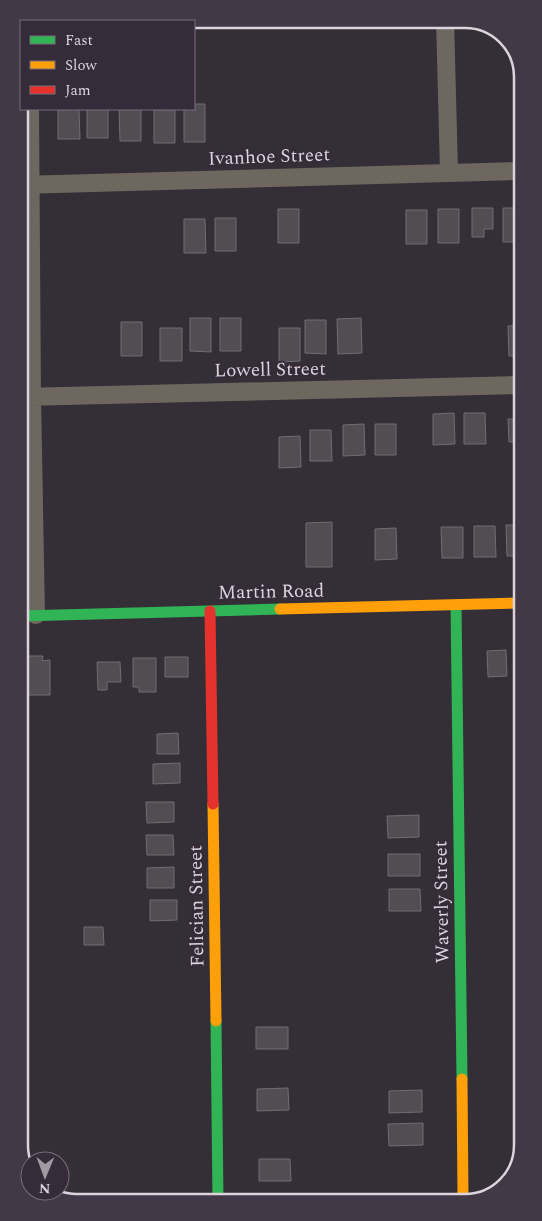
<svg xmlns="http://www.w3.org/2000/svg" width="542" height="1221" viewBox="0 0 542 1221" font-family="Spectral,serif">
<style>
.building{fill:#504d53;stroke:#706d74}
.lines{fill:none;stroke-linecap:round;stroke-linejoin:round}
.street{stroke:#6e6760;stroke-width:18}
.fast{stroke:#30b455;stroke-width:11}
.slow{stroke:#ff9f0a;stroke-width:11}
.jam{stroke:#e5322d;stroke-width:11}
.labels{text-anchor:middle;dominant-baseline:central;stroke-width:4;stroke-linejoin:round;paint-order:stroke}
.street-label{font-size:19px;fill:#dbd4dd;stroke:#362b39}
.rim{fill:none;stroke:#dbd4dd;stroke-width:2.5}
</style>
<rect width="100%" height="100%" fill="#342e36"/>
<path class="building" d="M 518,98 L 520,98 L 520,132 L 518,132 Z
M 194,104 L 205,104 L 205,142 L 184,142 L 184,109 L 194,109 Z
M 58,109 L 79,109 L 80,139 L 58,139 Z
M 87,109 L 108,109 L 108,138 L 87,138 Z
M 119,109 L 141,109 L 141,141 L 120,141 Z
M 154,110 L 175,110 L 175,143 L 154,143 Z
M 472,208 L 493,208 L 493,229 L 484,229 L 484,237 L 472,237 Z
M 503,208 L 521,208 L 521,242 L 503,242 Z
M 278,209 L 299,209 L 299,243 L 278,243 Z
M 438,209 L 459,209 L 459,243 L 438,243 Z
M 406,210 L 427,210 L 427,244 L 406,244 Z
M 215,218 L 236,218 L 236,251 L 215,251 Z
M 184,219 L 205,219 L 206,253 L 184,253 Z
M 190,318 L 211,318 L 211,352 L 190,351 Z
M 220,318 L 241,318 L 241,351 L 220,351 Z
M 361,318 L 362,353 L 338,354 L 337,319 Z
M 305,320 L 326,320 L 326,354 L 305,353 Z
M 121,322 L 142,322 L 142,356 L 121,356 Z
M 521,325 L 521,356 L 509,356 L 508,326 Z
M 160,328 L 182,328 L 182,361 L 160,361 Z
M 279,328 L 300,328 L 300,361 L 279,362 Z
M 454,413 L 455,444 L 433,445 L 433,414 Z
M 464,413 L 485,413 L 486,444 L 464,444 Z
M 508,419 L 521,419 L 521,442 L 509,442 Z
M 364,424 L 365,455 L 343,456 L 343,425 Z
M 375,424 L 396,424 L 396,455 L 375,455 Z
M 310,430 L 331,430 L 332,461 L 310,461 Z
M 300,436 L 301,467 L 279,468 L 279,437 Z
M 332,522 L 332,567 L 306,567 L 306,523 Z
M 506,525 L 521,525 L 522,556 L 507,556 Z
M 474,526 L 495,526 L 496,557 L 474,557 Z
M 441,527 L 463,527 L 463,558 L 442,558 Z
M 396,528 L 397,559 L 375,560 L 375,529 Z
M 506,650 L 507,676 L 488,677 L 487,651 Z
M 28,656 L 43,656 L 42,661 L 50,660 L 50,695 L 28,695 Z
M 165,657 L 188,657 L 188,677 L 165,677 Z
M 133,658 L 156,658 L 156,692 L 139,692 L 139,687 L 133,687 Z
M 97,662 L 120,662 L 121,682 L 107,682 L 107,690 L 98,690 Z
M 178,733 L 179,754 L 157,754 L 157,734 Z
M 180,763 L 180,783 L 153,784 L 153,764 Z
M 146,802 L 174,802 L 174,822 L 147,823 Z
M 419,815 L 419,837 L 388,838 L 387,816 Z
M 146,835 L 173,835 L 174,855 L 147,855 Z
M 388,854 L 420,854 L 420,876 L 388,876 Z
M 174,867 L 174,888 L 147,888 L 147,868 Z
M 389,889 L 420,889 L 421,911 L 389,911 Z
M 150,900 L 177,900 L 177,920 L 150,921 Z
M 84,927 L 103,927 L 104,945 L 84,945 Z
M 256,1027 L 288,1027 L 288,1049 L 256,1049 Z
M 288,1088 L 289,1110 L 257,1111 L 257,1089 Z
M 422,1090 L 422,1112 L 389,1113 L 389,1091 Z
M 423,1123 L 423,1145 L 389,1146 L 388,1124 Z
M 259,1159 L 290,1159 L 291,1181 L 259,1181 Z
M 151,1194 L 178,1194 L 179,1201 L 151,1202 Z"/>
<g class="lines">
<path class="street" d="M 445,19 L 449,172
M 30,109 L 32,397 L 36,615
M 20,185 L 520,171
M 22,397 L 521,385"/>
<path class="fast" d="M 456,605 L 462,1079
M 20,616 L 280,609
M 216,1021 L 218,1201"/>
<path class="slow" d="M 280,609 L 522,603
M 213,804 L 216,1021
M 462,1079 L 463,1199"/>
<path class="jam" d="M 210,611 L 213,804"/>
</g>
<g class="labels">
<g class="street-label">
<text transform="translate(269 157) rotate(-2)">Ivanhoe Street</text>
<text transform="translate(270 370) rotate(-1)">Lowell Street</text>
<text transform="translate(271 592) rotate(-1)">Martin Road</text>
<text transform="translate(442 902) rotate(-91)">Waverly Street</text>
<text transform="translate(197 906) rotate(-91)">Felician Street</text>
</g>
</g>
<path d="M0 0H542V1221H0ZM77 28H465A49 49 0 0 1 514 77V1145A49 49 0 0 1 465 1194H77A49 49 0 0 1 28 1145V77A49 49 0 0 1 77 28Z" fill="#433946" fill-rule="evenodd"/>
<path class="rim" d="M77 28H465A49 49 0 0 1 514 77V1145A49 49 0 0 1 465 1194H77A49 49 0 0 1 28 1145V77A49 49 0 0 1 77 28Z"/>
<rect x="20" y="20" width="175" height="90" fill="#362b39" stroke="#786f7b"/>
<rect x="30" y="36" width="25" height="8" fill="#30b455" stroke="#786f7b"/>
<text x="65" y="45" font-size="15" fill="#dbd4dd">Fast</text>
<rect x="30" y="61" width="25" height="8" fill="#ff9f0a" stroke="#786f7b"/>
<text x="65" y="70" font-size="15" fill="#dbd4dd">Slow</text>
<rect x="30" y="86" width="25" height="8" fill="#e5322d" stroke="#786f7b"/>
<text x="65" y="95" font-size="15" fill="#dbd4dd">Jam</text>
<g transform="translate(45 1176) rotate(181)"><circle r="24" fill="#362b39" stroke="#786f7b"/>
<path d="M0-4L9 19L0 12L-9 19Z" fill="#a19aa3"/>
<text y="-8" font-size="14" font-weight="bold" text-anchor="middle" fill="#dbd4dd">N</text>
</g>
</svg>
